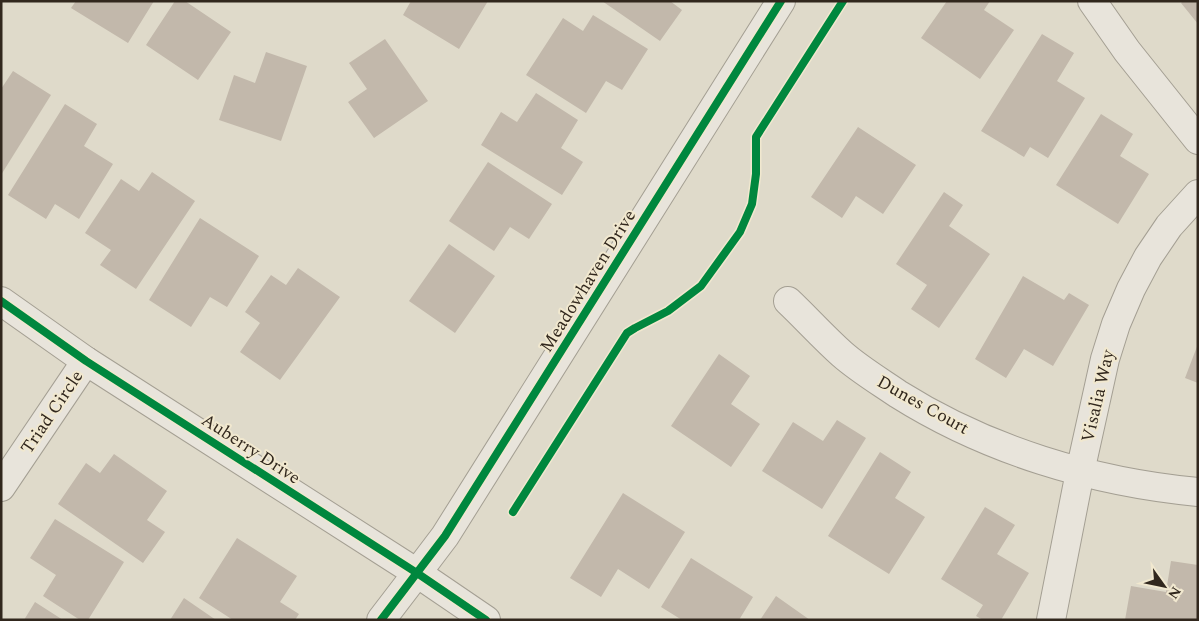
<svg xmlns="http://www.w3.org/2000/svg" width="1199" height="621" viewBox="0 0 1199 621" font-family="Spectral,serif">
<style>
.building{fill:#c2b8ab}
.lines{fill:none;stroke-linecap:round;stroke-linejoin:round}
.minor-casing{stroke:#a49f93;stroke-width:30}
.tertiary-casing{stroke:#a49f93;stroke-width:30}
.minor{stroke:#e8e4db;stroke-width:28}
.tertiary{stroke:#e8e4db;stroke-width:28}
.cycleway-casing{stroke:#f1e8cf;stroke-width:11}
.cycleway{stroke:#00873e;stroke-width:8}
.labels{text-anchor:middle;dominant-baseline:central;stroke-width:4;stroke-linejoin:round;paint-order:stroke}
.street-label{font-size:18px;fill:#31271d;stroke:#f1e8cf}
</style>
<rect width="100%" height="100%" fill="#dfdaca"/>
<path class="building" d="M 76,1 L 154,1 L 128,43 L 71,8 Z
M 175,1 L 185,1 L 231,32 L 198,80 L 146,45 Z
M 411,1 L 488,1 L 459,49 L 403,15 Z
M 602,1 L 670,1 L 682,10 L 660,41 Z
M 947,1 L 990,1 L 984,10 L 1014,30 L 980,79 L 921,38 Z
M 1183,1 L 1198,1 L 1198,24 L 1181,3 Z
M 593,15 L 648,49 L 622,90 L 606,81 L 586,113 L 526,75 L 563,18 L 583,31 Z
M 1042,34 L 1074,53 L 1057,81 L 1085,98 L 1048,158 L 1030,147 L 1024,157 L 981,131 Z
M 385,39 L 428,101 L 374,138 L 348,102 L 367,89 L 349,63 Z
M 266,52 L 307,66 L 281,141 L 219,120 L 234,75 L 255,83 Z
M 13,71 L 51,95 L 1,175 L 1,89 Z
M 536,93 L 578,120 L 561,148 L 583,162 L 562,195 L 481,145 L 501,112 L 517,122 Z
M 65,104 L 97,124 L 84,146 L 113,164 L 79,219 L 55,204 L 46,219 L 8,195 Z
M 1101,114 L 1133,134 L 1120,156 L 1149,174 L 1118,224 L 1056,185 Z
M 858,127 L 916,165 L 883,214 L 856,196 L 842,218 L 811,197 Z
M 488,162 L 552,204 L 529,239 L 510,227 L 494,251 L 449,221 Z
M 152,172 L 195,201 L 136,289 L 100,265 L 111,250 L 85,233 L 121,179 L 139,191 Z
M 944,192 L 963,205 L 949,226 L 990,254 L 939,328 L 911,309 L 927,285 L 896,264 Z
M 200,218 L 259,256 L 227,307 L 210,297 L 191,327 L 149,300 Z
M 449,244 L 495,276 L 455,333 L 409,301 Z
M 298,268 L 340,297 L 280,380 L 240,352 L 260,323 L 245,312 L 271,275 L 286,285 Z
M 1023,276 L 1064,300 L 1069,293 L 1089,305 L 1053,366 L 1024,349 L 1006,378 L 975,359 Z
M 1198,344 L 1198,383 L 1185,378 Z
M 719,354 L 750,376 L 731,404 L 760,424 L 731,467 L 671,426 Z
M 837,420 L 866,438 L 822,509 L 762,471 L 793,422 L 823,441 Z
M 880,452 L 911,472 L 895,498 L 925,517 L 889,574 L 828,536 Z
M 114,454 L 167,491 L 147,520 L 165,532 L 143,563 L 58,504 L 86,463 L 100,473 Z
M 623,493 L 685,532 L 649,589 L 618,569 L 601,597 L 570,578 Z
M 985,507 L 1015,525 L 997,554 L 1029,573 L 1001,620 L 983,620 L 976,616 L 983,605 L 941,579 Z
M 55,519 L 124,562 L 88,620 L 80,620 L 43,596 L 56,575 L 30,558 Z
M 237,538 L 297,576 L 280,602 L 299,614 L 295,620 L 233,620 L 199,598 Z
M 691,558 L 753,597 L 739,620 L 682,620 L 661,607 Z
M 1171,561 L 1198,565 L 1198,620 L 1125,620 L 1131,586 L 1166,592 Z
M 776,596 L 810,620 L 760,620 Z
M 184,598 L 216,620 L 170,620 Z
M 35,602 L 63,620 L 24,620 Z"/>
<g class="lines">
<defs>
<path id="minor" d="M 1092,1 L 1127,51 L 1198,140
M 788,301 C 806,318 823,337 842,354 C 859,369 879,381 898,394 C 987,450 1092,482 1198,492
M 1,487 L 86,361
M 381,620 L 417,573
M 1051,620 L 1080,472 L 1105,359 L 1116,324 L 1131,289 L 1148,257 L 1169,226 L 1198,194"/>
<path id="tertiary" d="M 1,301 L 86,361 L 417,573 L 486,620
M 417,573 L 445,536 L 781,1"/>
</defs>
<use href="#minor" class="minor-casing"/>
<use href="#tertiary" class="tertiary-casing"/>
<use href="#minor" class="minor"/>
<use href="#tertiary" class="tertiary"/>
<defs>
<path id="cycleway" d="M 1,301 L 86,361 L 417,573 L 486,620
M 513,512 L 627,333 L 635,328 L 668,311 L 701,286 L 740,232 L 752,204 L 756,174 L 756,137 L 843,1
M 381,620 L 445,536 L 781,1"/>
</defs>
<use href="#cycleway" class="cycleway-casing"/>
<use href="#cycleway" class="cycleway"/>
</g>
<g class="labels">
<g class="street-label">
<text transform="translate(588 281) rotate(-58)">Meadowhaven Drive</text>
<text transform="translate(1098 396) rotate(-77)">Visalia Way</text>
<text transform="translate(923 405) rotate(29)">Dunes Court</text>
<text transform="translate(52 412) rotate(-56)">Triad Circle</text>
<text transform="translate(251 449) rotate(33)">Auberry Drive</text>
</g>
</g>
<rect width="1199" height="621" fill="none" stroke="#31271d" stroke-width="5"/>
<g transform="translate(1164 586) rotate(123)" stroke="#f1e8cf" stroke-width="4" paint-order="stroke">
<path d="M0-4L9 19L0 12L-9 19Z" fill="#31271d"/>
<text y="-8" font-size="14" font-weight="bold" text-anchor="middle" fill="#31271d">N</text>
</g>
</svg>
